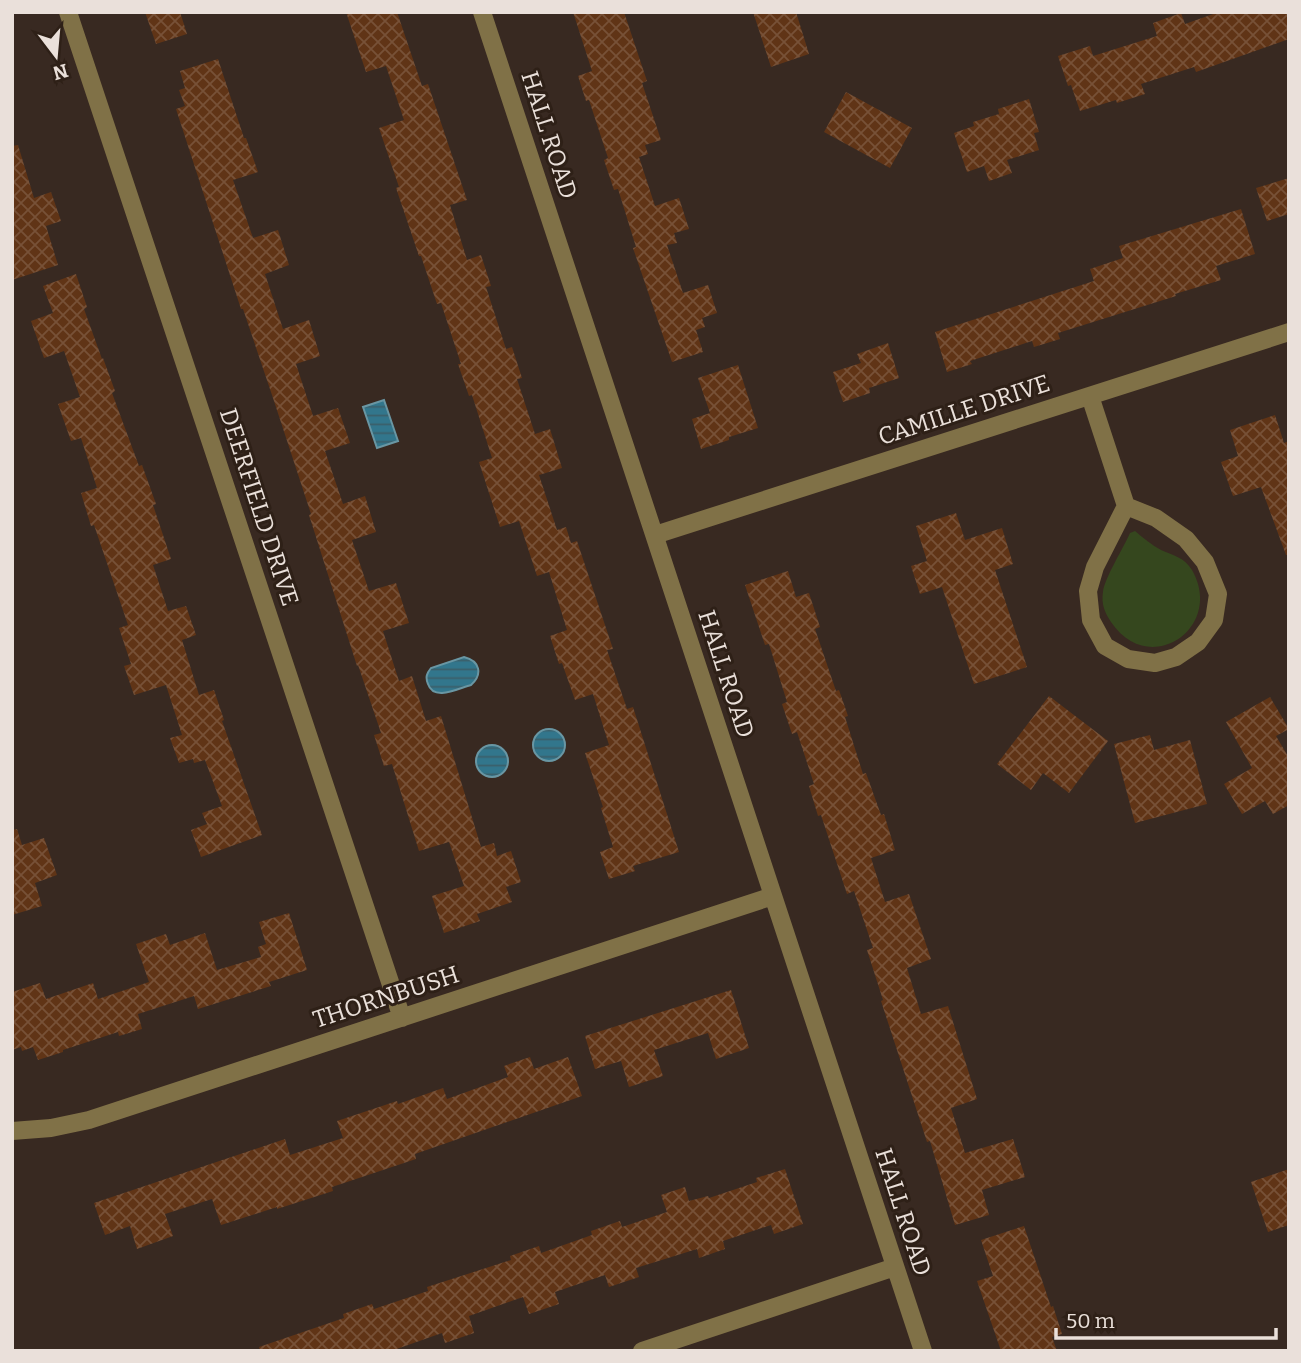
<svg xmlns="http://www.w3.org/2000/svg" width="1301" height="1363" viewBox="0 0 1301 1363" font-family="Bitter,serif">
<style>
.grass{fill:#35471e}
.water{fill:url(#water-rules);stroke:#6996a3;stroke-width:2}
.building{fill:url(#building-cross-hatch)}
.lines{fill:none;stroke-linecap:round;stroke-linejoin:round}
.minor{stroke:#807147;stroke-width:18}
.labels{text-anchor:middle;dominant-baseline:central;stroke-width:6;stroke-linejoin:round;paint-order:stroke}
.street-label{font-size:24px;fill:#eae0da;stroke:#2e2017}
</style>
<defs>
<pattern id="water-rules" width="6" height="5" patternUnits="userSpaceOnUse" patternTransform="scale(1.75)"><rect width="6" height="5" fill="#32768c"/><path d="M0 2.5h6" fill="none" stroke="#3b5f6a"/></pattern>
<pattern id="building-cross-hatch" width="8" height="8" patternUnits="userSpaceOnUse" patternTransform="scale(1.75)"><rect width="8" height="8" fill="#603416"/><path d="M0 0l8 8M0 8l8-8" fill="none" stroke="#775137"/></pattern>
</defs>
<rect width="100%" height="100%" fill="#382921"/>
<path class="grass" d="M 1135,531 C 1143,538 1152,545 1161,550 C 1174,556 1184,557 1192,570 C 1225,628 1149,679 1111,622 C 1105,613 1101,604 1103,592 C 1104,579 1124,547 1130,533 Z"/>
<path class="water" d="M 384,400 L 398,441 L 377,448 L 363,407 Z
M 464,657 C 480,661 483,674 471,685 C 459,688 434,702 428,684 C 425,677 427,673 431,668 Z
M533 745a16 16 0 1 1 32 0a16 16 0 1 1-32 0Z
M476 761a16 16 0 1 1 32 0a16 16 0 1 1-32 0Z"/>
<path class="building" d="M 145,12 L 180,12 L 187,34 L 156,44 Z
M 346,12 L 397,12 L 422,86 L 428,84 L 467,200 L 450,205 L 467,260 L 481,255 L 491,286 L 486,287 L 506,349 L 512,347 L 522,378 L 517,379 L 535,434 L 550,429 L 562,468 L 539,475 L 557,530 L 566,527 L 571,543 L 577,541 L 613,649 L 607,650 L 627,709 L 633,707 L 679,852 L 633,866 L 635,871 L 609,879 L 600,852 L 613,847 L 601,808 L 603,807 L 585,753 L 609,745 L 593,694 L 575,700 L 562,663 L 559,664 L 550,636 L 567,630 L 549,572 L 537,576 L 519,521 L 500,527 L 479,462 L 492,458 L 472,395 L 469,396 L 458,364 L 461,364 L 441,303 L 437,304 L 421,256 L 419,256 L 396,188 L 399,187 L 379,128 L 404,120 L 386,66 L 366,72 Z
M 573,12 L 624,12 L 647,81 L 642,83 L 661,140 L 645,145 L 648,154 L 639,157 L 655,206 L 679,198 L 689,229 L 674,233 L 677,243 L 667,245 L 683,293 L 708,285 L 717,313 L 702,318 L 705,327 L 696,330 L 703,352 L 672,362 L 633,248 L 636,247 L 618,189 L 614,190 L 604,160 L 608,158 L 589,100 L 586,101 L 578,76 L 592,71 Z
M 753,12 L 796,12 L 809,54 L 771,67 Z
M 1219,12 L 1289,12 L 1289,39 L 1196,72 L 1194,67 L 1141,84 L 1145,94 L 1117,103 L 1116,100 L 1080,111 L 1071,85 L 1068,86 L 1058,56 L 1090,46 L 1093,56 L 1157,36 L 1153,23 L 1181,13 L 1185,24 Z
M 218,59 L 244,138 L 246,138 L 258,172 L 233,180 L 253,238 L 278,230 L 289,265 L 265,274 L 283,329 L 309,320 L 320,356 L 296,364 L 313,416 L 338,408 L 350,443 L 325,451 L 343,504 L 365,496 L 376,532 L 352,540 L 369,591 L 396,583 L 409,623 L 383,631 L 399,681 L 412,676 L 426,721 L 441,716 L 481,847 L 494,843 L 497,856 L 511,851 L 521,882 L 506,887 L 512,902 L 477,914 L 480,921 L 444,933 L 432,896 L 464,886 L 449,842 L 419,851 L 392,764 L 384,766 L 374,735 L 381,733 L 358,665 L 357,666 L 309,515 L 311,514 L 273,398 L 243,309 L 241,309 L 176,109 L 185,106 L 179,90 L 185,88 L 180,71 Z
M 846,92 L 912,128 L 890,168 L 824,132 Z
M 1029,99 L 1039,132 L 1034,133 L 1039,150 L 1007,160 L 1012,173 L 989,181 L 984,166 L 967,172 L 954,133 L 974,126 L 973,122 L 999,114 L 998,109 Z
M 18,145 L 34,198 L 51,192 L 61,221 L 46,226 L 58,265 L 12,280 L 12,146 Z
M 1289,178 L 1289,214 L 1267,221 L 1256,188 Z
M 1241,209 L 1255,254 L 1216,266 L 1221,280 L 1175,294 L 1176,296 L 1058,333 L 1060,339 L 1034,347 L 1032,341 L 970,361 L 972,364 L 947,372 L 935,332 L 1094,281 L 1090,269 L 1123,258 L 1119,246 Z
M 76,274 L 87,307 L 84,309 L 102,359 L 103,358 L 115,391 L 112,393 L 139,466 L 142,465 L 156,504 L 153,505 L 171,559 L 153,565 L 168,611 L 186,606 L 196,635 L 182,640 L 199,695 L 214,690 L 224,720 L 222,721 L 262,835 L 201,857 L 191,830 L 207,824 L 202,813 L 222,806 L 205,760 L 194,763 L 193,759 L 179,763 L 170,738 L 182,735 L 166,685 L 134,695 L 124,666 L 131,664 L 119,628 L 128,625 L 94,525 L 91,526 L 81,493 L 97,488 L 81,438 L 71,441 L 58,404 L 80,397 L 64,351 L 44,358 L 31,321 L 53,313 L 43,286 Z
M 888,343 L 899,378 L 869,388 L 870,393 L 843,402 L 833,372 L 861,363 L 857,354 Z
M 738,365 L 758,428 L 729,437 L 729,440 L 701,449 L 692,419 L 710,413 L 698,378 Z
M 1275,415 L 1284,443 L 1289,441 L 1289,555 L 1286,555 L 1261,487 L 1233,496 L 1221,462 L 1238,456 L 1230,430 Z
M 956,513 L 965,540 L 1002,528 L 1013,564 L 995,570 L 1027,667 L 974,684 L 942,587 L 920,594 L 911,566 L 927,561 L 916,526 Z
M 788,571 L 796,597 L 809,593 L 820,627 L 815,629 L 836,691 L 839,690 L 848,716 L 845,717 L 863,774 L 866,773 L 881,815 L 884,814 L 895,850 L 871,858 L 885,902 L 909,894 L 931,959 L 907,968 L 921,1014 L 948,1006 L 977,1099 L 951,1108 L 965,1153 L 1013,1139 L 1025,1177 L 982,1190 L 989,1215 L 955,1225 L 930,1141 L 927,1142 L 881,1001 L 883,1000 L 867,950 L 873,948 L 854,891 L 847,894 L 821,815 L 818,816 L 809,786 L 814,784 L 797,732 L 792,734 L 782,704 L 787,702 L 769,644 L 765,645 L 745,585 Z
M 1049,696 L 1108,741 L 1069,793 L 1043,773 L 1031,790 L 997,764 Z
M 1270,697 L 1289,729 L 1276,736 L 1289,758 L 1289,805 L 1273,814 L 1265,801 L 1242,814 L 1224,784 L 1252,768 L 1226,722 Z
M 1150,735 L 1154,750 L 1190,740 L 1207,804 L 1135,823 L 1114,744 Z
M 17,829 L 22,845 L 44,838 L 57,875 L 35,883 L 42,906 L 12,915 L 12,830 Z
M 289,913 L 307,970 L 269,982 L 271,986 L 198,1009 L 194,996 L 138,1014 L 142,1029 L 119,1036 L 118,1032 L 63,1050 L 63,1052 L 38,1060 L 33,1047 L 22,1051 L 21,1047 L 12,1050 L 12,992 L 40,983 L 46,999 L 93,983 L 98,999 L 149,982 L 136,944 L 166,934 L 170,945 L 205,933 L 217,970 L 261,957 L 258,947 L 266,944 L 259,922 Z
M 731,990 L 749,1048 L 716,1059 L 708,1033 L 654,1050 L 663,1076 L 629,1087 L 621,1061 L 595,1069 L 585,1036 Z
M 530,1057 L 534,1069 L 568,1057 L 582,1096 L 415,1154 L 416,1159 L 332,1187 L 333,1191 L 277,1209 L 277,1207 L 221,1225 L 212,1199 L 165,1214 L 173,1236 L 137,1249 L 130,1226 L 105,1235 L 94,1203 L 285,1139 L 290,1155 L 343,1138 L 337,1121 L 397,1101 L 398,1104 L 443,1088 L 447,1099 L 508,1077 L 504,1066 Z
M 785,1169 L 803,1224 L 774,1234 L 771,1225 L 723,1241 L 725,1249 L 699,1258 L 697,1249 L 636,1268 L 639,1277 L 609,1287 L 605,1275 L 555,1292 L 559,1304 L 529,1314 L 523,1297 L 469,1316 L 474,1333 L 445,1343 L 442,1333 L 391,1351 L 260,1351 L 259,1347 L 344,1318 L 343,1314 L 372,1304 L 374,1309 L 428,1291 L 427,1287 L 511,1260 L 510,1256 L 539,1246 L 541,1253 L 592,1235 L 591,1231 L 620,1221 L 622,1227 L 667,1212 L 661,1195 L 685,1187 L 689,1201 L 708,1196 L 709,1198 L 757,1182 L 756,1178 Z
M 1289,1169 L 1289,1225 L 1268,1232 L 1251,1182 Z
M 1024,1226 L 1051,1307 L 1053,1306 L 1062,1334 L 1052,1337 L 1057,1351 L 1001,1351 L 977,1281 L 993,1276 L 981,1240 Z"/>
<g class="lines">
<path class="minor" d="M 68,12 L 402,1018
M 482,12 L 923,1351
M 1090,396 L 1126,506 L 1156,518 L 1186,539 L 1205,562 L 1218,594 L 1214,620 L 1198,642 L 1176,657 L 1155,663 L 1128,659 L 1105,646 L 1091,620 L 1088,591 L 1095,567 L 1126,506
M 655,535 L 1289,332
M 12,1131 L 51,1128 L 89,1120 L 773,896
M 642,1351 L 895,1267"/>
</g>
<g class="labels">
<g class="street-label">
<text transform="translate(549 135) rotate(72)">HALL ROAD</text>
<text transform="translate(964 410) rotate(-18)">CAMILLE DRIVE</text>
<text transform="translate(259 507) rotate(72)">DEERFIELD DRIVE</text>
<text transform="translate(726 674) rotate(72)">HALL ROAD</text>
<text transform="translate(386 997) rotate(-18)">THORNBUSH</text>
<text transform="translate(903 1212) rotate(72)">HALL ROAD</text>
</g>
</g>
<rect width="1301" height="1363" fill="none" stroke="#eae0da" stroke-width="28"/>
<g transform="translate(56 56) rotate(164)" stroke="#2e2017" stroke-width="5" paint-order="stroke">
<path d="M0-5L12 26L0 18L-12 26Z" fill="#eae0da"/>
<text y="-10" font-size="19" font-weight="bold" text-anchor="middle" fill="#eae0da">N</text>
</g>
<path d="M1056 1328v10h220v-10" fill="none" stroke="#eae0da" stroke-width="3.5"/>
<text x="1066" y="1328" font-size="21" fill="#eae0da" stroke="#2e2017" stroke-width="5" paint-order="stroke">50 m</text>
</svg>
